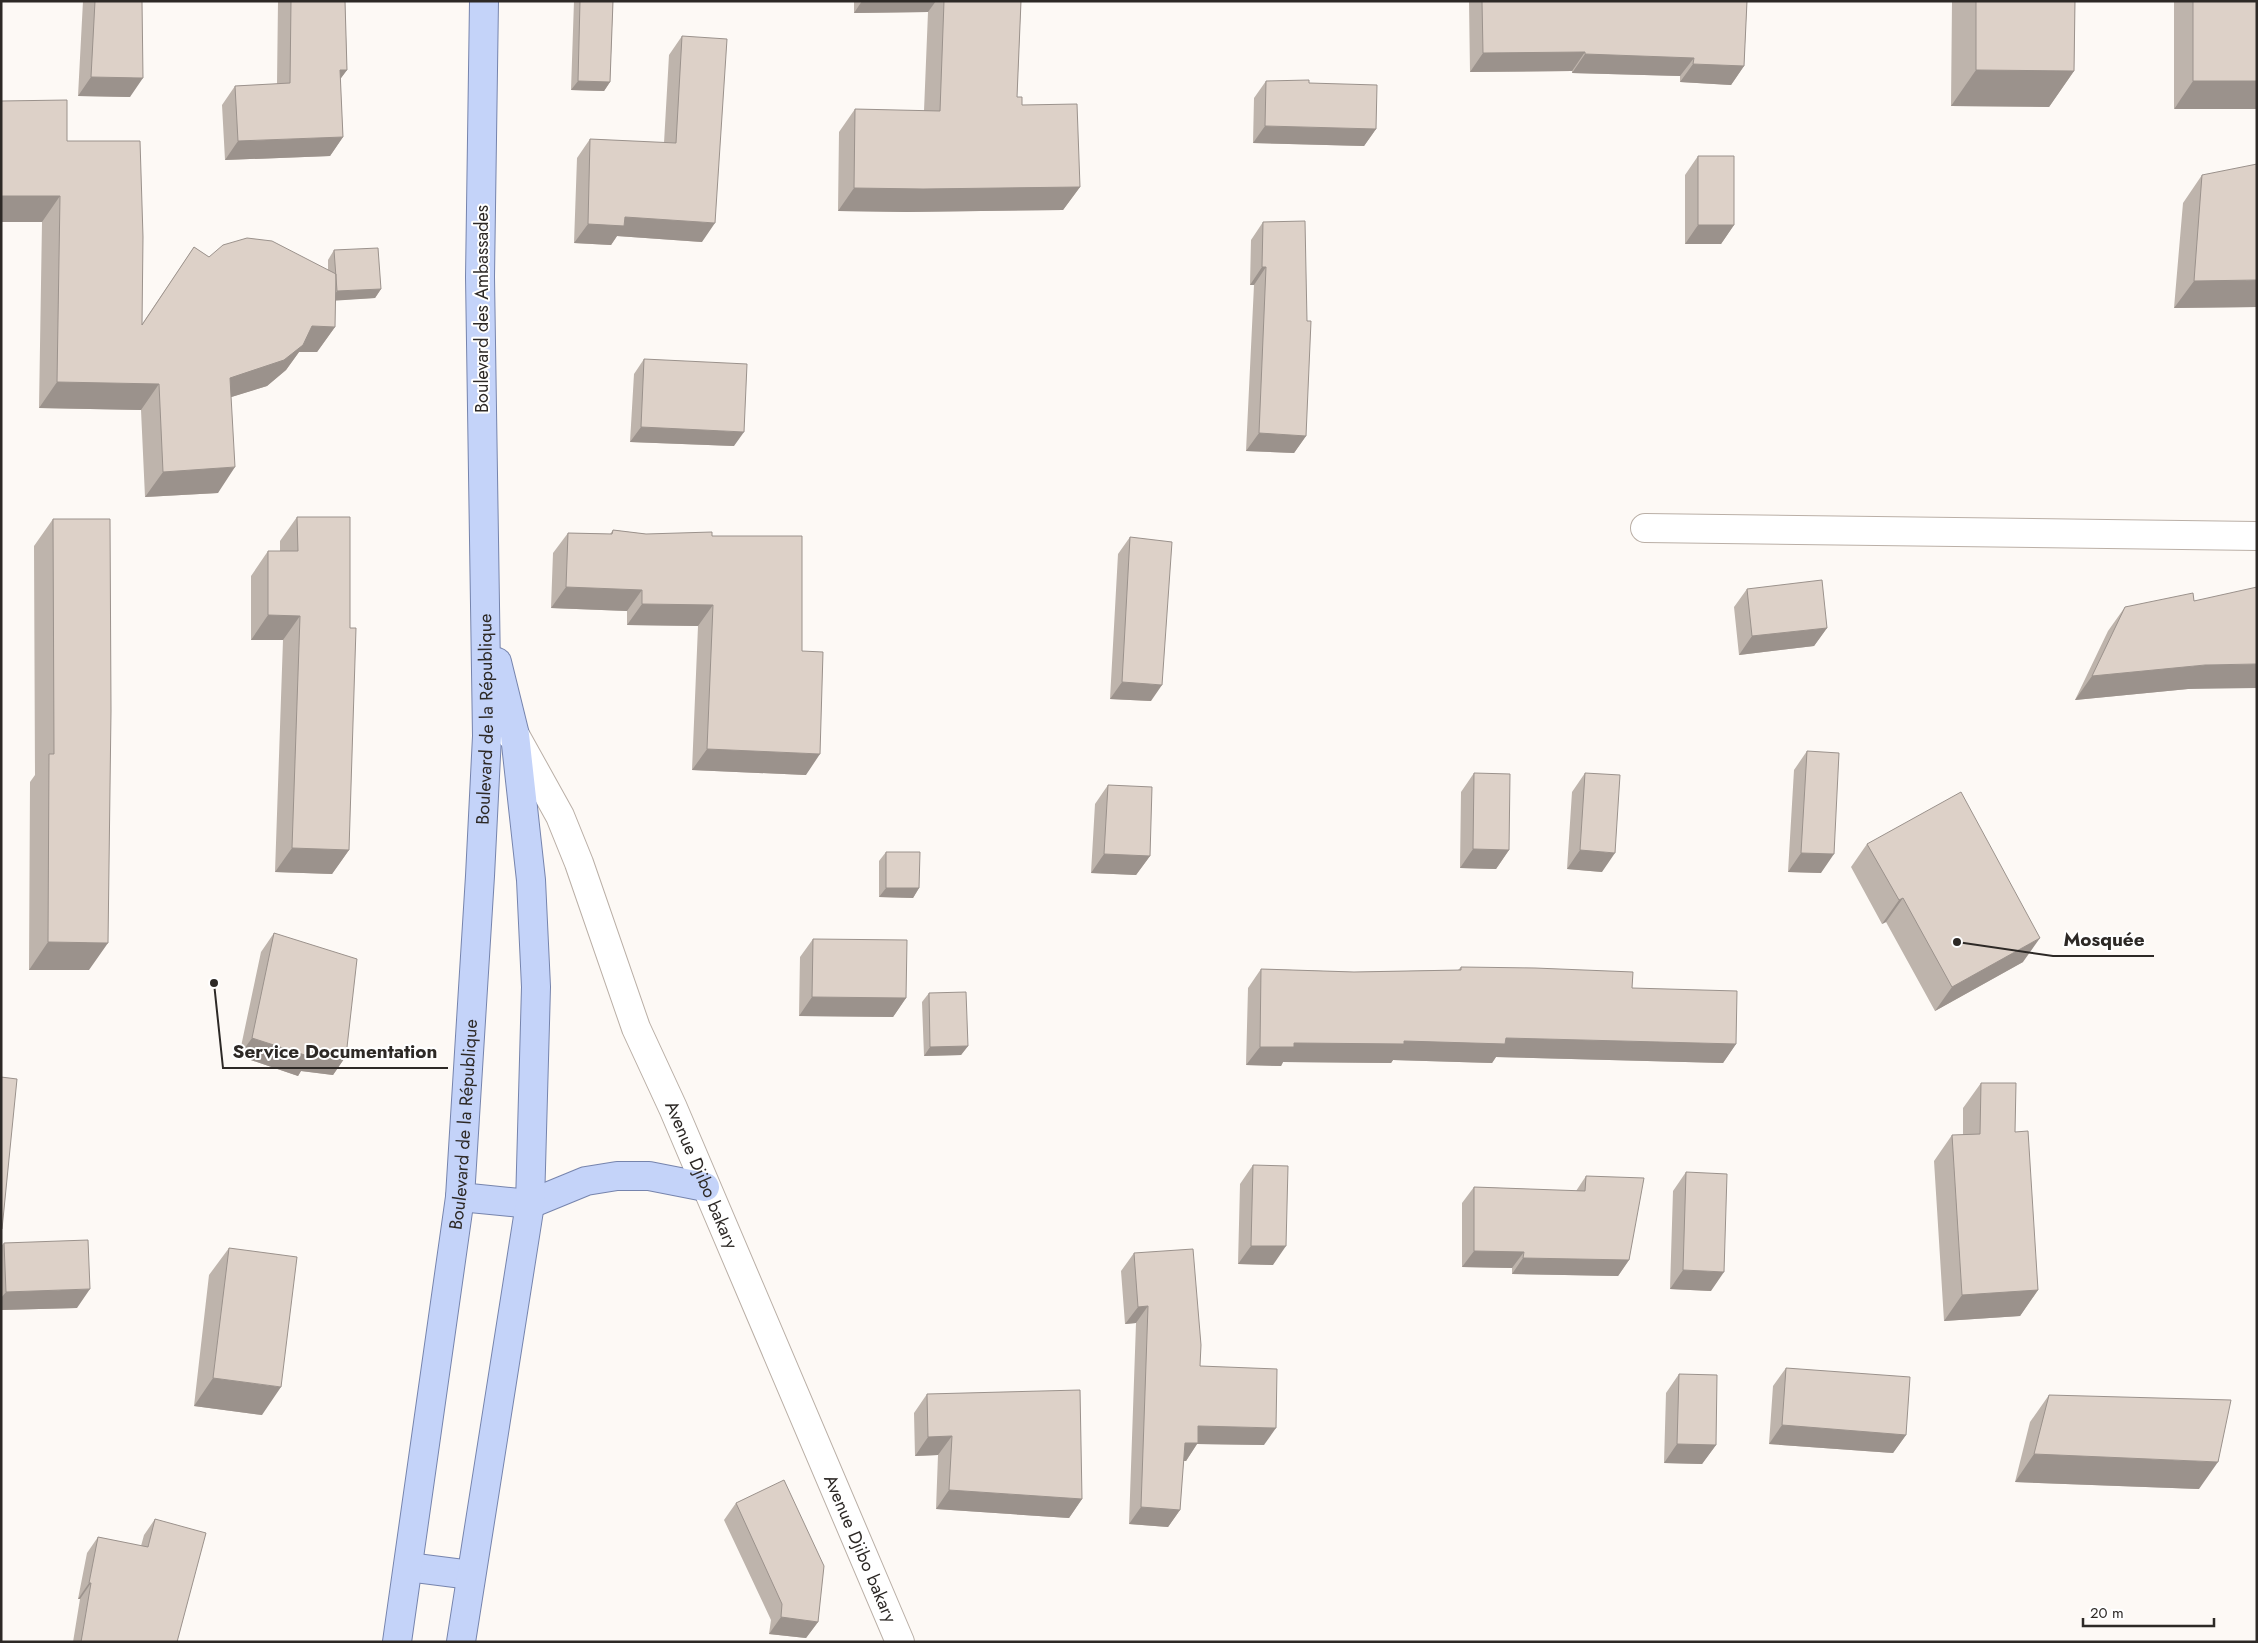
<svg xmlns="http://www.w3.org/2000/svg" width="2258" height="1643" viewBox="0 0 2258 1643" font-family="Jost,sans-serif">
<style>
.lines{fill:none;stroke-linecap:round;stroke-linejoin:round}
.minor-casing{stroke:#baafa6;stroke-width:30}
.major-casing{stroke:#7684ad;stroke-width:30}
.minor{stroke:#fff;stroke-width:28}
.major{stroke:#c4d3f9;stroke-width:28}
.wall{fill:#beb4ac}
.shaded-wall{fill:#9b928c}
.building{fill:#ddd1c8;stroke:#9b928c}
.labels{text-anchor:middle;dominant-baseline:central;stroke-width:4;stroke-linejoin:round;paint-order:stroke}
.street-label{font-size:18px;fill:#2d2926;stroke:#fff}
.leader{fill:none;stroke:#2d2926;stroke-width:2}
.callout-dot{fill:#2d2926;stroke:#fff;stroke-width:2}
.callout-label{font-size:19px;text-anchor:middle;font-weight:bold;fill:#2d2926;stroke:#fff;stroke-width:4;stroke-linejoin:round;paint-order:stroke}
</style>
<rect width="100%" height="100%" fill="#fdf9f5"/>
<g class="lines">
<defs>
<g id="minor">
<path d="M 1645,528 L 2257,536"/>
<path id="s1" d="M 512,736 L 515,735 L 560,816 L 579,863 L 636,1028 L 673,1108 L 900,1642"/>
</g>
<g id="major">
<path d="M 460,1197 L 530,1204 L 586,1181 L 617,1176 L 649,1176 L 705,1187"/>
<path d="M 408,1567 L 471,1575"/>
<path id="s2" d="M 397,1642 L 460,1197 L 480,876 L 487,736 L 480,277 L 484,1"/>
<path d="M 461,1642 L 530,1204 L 536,987 L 531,880 L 515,735 L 497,662"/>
</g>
</defs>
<use href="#minor" class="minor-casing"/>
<use href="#major" class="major-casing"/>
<use href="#minor" class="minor"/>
<use href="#major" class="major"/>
</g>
<path class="wall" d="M 83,1 L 142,1 L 130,97 L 78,96 Z
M 278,1 L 345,1 L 347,70 L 340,79 L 343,137 L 330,156 L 225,160 L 222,105 L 235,86 L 277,84 Z
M 574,1 L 613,1 L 610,82 L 604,91 L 571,90 Z
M 854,1 L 1021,1 L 1017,97 L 1022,105 L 1080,187 L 1063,210 L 907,212 L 838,211 L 839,132 L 855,109 L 924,111 L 928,12 L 854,13 Z
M 1469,1 L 1747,1 L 1744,66 L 1731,85 L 1680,82 L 1680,76 L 1572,73 L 1572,71 L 1470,72 Z
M 1952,1 L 2075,1 L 2074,71 L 2049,107 L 1951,106 Z
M 2174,1 L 2257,1 L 2174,109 Z
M 682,36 L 702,242 L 617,236 L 611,245 L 574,243 L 577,158 L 590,139 L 664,143 L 669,55 Z
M 1266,81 L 1309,83 L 1376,129 L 1364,146 L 1253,143 L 1254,98 Z
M 1,101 L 67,141 L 142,324 L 194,247 L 209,257 L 328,271 L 328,260 L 334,250 L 381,289 L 375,298 L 335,300 L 335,327 L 317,352 L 299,352 L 286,370 L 267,386 L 231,397 L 218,493 L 145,497 L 141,410 L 39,408 L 42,222 L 1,222 Z
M 1698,156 L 1734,225 L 1721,244 L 1685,244 L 1685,175 Z
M 2202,175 L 2257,307 L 2174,308 L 2183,203 Z
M 1263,222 L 1306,436 L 1294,453 L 1246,451 L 1254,285 L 1250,285 L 1251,240 Z
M 644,359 L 734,446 L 630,442 L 634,374 Z
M 297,517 L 349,850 L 332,874 L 275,872 L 283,640 L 251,640 L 251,576 L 268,551 L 280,551 L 280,541 Z
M 53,519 L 89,970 L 29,970 L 30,782 L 35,775 L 34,546 Z
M 613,530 L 646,534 L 712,536 L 802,651 L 806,775 L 692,770 L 698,626 L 627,625 L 627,611 L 551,608 L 553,553 L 568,533 L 610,534 Z
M 1130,537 L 1151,701 L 1110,699 L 1118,554 Z
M 1747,589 L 1827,628 L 1814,646 L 1739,655 L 1734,607 Z
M 2194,601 L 2188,689 L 2075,700 L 2108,631 L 2125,607 Z
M 1807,751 L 1821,873 L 1788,872 L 1794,770 Z
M 1474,773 L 1509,850 L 1496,869 L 1460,868 L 1461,792 Z
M 1585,773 L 1602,872 L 1567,869 L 1572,792 Z
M 1108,785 L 1150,856 L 1136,875 L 1091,873 L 1095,804 Z
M 1867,844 L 2023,962 L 1935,1011 L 1886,922 L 1882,924 L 1851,867 Z
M 886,852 L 919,888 L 913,898 L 879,897 L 879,861 Z
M 274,933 L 346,1056 L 333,1075 L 301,1071 L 298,1076 L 239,1056 L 261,952 Z
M 813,939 L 906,998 L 893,1017 L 799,1016 L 800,957 Z
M 1461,967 L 1632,988 L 1736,1044 L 1723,1063 L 1496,1057 L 1492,1063 L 1393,1060 L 1391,1063 L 1283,1062 L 1281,1066 L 1246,1065 L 1248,988 L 1261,969 L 1354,972 L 1458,970 Z
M 929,993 L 968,1046 L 961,1055 L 924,1056 L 922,1002 Z
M 1981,1083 L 2015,1132 L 2038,1290 L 2020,1316 L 1944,1321 L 1934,1161 L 1952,1135 L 1963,1135 L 1963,1108 Z
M 1253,1165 L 1273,1265 L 1238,1264 L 1240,1184 Z
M 1686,1172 L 1711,1291 L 1670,1289 L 1673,1191 Z
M 1586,1176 L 1629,1260 L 1618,1276 L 1512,1274 L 1512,1268 L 1462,1267 L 1462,1203 L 1474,1187 L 1576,1191 Z
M 4,1243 L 77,1308 L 1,1310 L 1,1246 Z
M 229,1248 L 262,1415 L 194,1406 L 209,1275 Z
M 1134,1253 L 1200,1366 L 1264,1445 L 1197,1444 L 1186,1461 L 1183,1461 L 1180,1510 L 1168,1527 L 1129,1524 L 1136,1323 L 1125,1324 L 1121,1271 Z
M 1786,1368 L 1906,1435 L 1893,1453 L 1769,1444 L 1773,1386 Z
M 1679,1374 L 1716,1445 L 1702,1464 L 1664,1463 L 1666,1393 Z
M 927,1394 L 1082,1499 L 1069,1518 L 936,1509 L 938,1455 L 915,1456 L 914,1413 Z
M 2049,1395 L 2199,1489 L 2015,1482 L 2030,1422 Z
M 736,1503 L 818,1622 L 806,1638 L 769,1634 L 771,1620 L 724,1520 Z
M 155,1519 L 177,1642 L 73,1642 L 80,1599 L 78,1599 L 87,1553 L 98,1537 L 141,1546 L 144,1535 Z"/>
<path class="shaded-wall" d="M 862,1 L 936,1 L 928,12 L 854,13 Z
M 1585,52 L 1572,71 L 1470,72 L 1483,53 Z
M 1585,54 L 1694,58 L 1680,76 L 1572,73 Z
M 1693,64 L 1744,66 L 1731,85 L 1680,82 Z
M 340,70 L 347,70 L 333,89 Z
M 1976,70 L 2074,71 L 2049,107 L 1951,106 Z
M 91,77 L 143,78 L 130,97 L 78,96 Z
M 578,81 L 610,82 L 604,91 L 571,90 Z
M 2193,81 L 2257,81 L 2257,109 L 2174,109 Z
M 1265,126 L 1376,129 L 1364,146 L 1253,143 Z
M 343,137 L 330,156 L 225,160 L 238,141 Z
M 1080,187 L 1063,210 L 907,212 L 838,211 L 854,188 Z
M 1,196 L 60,196 L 42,222 L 1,222 Z
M 625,217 L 715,223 L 702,242 L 617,236 L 611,245 L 574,243 L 588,224 Z
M 1698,225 L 1734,225 L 1721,244 L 1685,244 Z
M 1262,267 L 1266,267 L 1254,285 L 1250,285 Z
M 2257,280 L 2257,307 L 2174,308 L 2194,281 Z
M 381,289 L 375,298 L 330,301 L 337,291 Z
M 312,326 L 335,327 L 317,352 L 299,352 L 286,370 L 267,386 L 212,403 L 230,378 Z
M 57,382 L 159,384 L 141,410 L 39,408 Z
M 641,427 L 744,432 L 734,446 L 630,442 Z
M 1259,433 L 1306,436 L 1294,453 L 1246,451 Z
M 235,467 L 218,493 L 145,497 L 163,472 Z
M 566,587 L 642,590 L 627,611 L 551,608 Z
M 642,604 L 713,605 L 698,626 L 627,625 Z
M 268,615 L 300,616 L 283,640 L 251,640 Z
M 1827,628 L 1814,646 L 1739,655 L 1752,636 Z
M 2257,664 L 2257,688 L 2188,689 L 2075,700 L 2092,676 L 2205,665 Z
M 1122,682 L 1162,685 L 1151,701 L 1110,699 Z
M 707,749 L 820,754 L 806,775 L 692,770 Z
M 292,848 L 349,850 L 332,874 L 275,872 Z
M 1473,849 L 1509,850 L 1496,869 L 1460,868 Z
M 1580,850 L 1615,853 L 1602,872 L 1567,869 Z
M 1801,853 L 1834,854 L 1821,873 L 1788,872 Z
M 1104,854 L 1150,856 L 1136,875 L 1091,873 Z
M 886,888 L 919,888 L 913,898 L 879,897 Z
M 1903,898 L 1886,922 L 1882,924 L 1899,900 Z
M 2040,938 L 2023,962 L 1935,1011 L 1952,987 Z
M 48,942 L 108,943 L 89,970 L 29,970 Z
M 812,997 L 906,998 L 893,1017 L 799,1016 Z
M 252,1038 L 312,1052 L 346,1056 L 333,1075 L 301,1071 L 298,1076 L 239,1056 Z
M 1506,1038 L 1736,1044 L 1723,1063 L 1496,1057 L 1492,1063 L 1393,1060 L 1391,1063 L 1283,1062 L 1281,1066 L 1246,1065 L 1260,1047 L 1294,1043 Z
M 968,1046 L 961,1055 L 924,1056 L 930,1047 Z
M 1251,1246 L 1286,1246 L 1273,1265 L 1238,1264 Z
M 1474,1251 L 1524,1252 L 1512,1268 L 1462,1267 Z
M 1523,1258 L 1629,1260 L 1618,1276 L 1512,1274 Z
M 1683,1270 L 1724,1272 L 1711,1291 L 1670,1289 Z
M 90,1289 L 77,1308 L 1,1310 L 1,1298 L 6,1292 Z
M 2038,1290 L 2020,1316 L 1944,1321 L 1962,1295 Z
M 1148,1306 L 1136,1323 L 1125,1324 L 1138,1307 Z
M 213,1378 L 281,1387 L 262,1415 L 194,1406 Z
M 1782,1425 L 1906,1435 L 1893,1453 L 1769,1444 Z
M 1198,1426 L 1276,1428 L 1264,1445 L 1197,1444 L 1186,1461 L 1172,1460 Z
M 952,1436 L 938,1455 L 915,1456 L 928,1437 Z
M 1677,1444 L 1716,1445 L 1702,1464 L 1664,1463 Z
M 2034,1454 L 2218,1462 L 2199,1489 L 2015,1482 Z
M 949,1490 L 1082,1499 L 1069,1518 L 936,1509 Z
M 1141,1507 L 1180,1510 L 1168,1527 L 1129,1524 Z
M 89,1583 L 91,1583 L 80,1599 L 78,1599 Z
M 781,1617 L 818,1622 L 806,1638 L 769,1634 Z"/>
<path class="building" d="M 95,1 L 142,1 L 143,78 L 91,77 Z
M 291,1 L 345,1 L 347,70 L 340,70 L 343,137 L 238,141 L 235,86 L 290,83 Z
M 580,1 L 613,1 L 610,82 L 578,81 Z
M 944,1 L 1021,1 L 1017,97 L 1022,97 L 1022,105 L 1077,104 L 1080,187 L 923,189 L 854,188 L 855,109 L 940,111 Z
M 1482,1 L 1747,1 L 1744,66 L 1693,64 L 1694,58 L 1585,54 L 1585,52 L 1483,53 Z
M 1976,1 L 2075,1 L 2074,71 L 1976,70 Z
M 2193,1 L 2257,1 L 2257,81 L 2193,81 Z
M 682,36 L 727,39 L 715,223 L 625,217 L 624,226 L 588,224 L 590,139 L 676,143 Z
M 1309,80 L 1309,83 L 1377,85 L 1376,129 L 1265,126 L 1266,81 Z
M 67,100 L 67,141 L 140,141 L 143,237 L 142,325 L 194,247 L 209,257 L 223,245 L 247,238 L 272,241 L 336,274 L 335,327 L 312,326 L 303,345 L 284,360 L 230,378 L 235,467 L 163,472 L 159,384 L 57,382 L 60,196 L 1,196 L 1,101 Z
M 1698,156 L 1734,156 L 1734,225 L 1698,225 Z
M 2257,164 L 2257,280 L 2194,281 L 2202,175 Z
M 1305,221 L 1307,321 L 1311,321 L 1306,436 L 1259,433 L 1266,267 L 1262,267 L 1263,222 Z
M 378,248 L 381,289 L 337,291 L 334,250 Z
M 644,359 L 747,364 L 744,432 L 641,427 Z
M 297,517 L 350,517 L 350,628 L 356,628 L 349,850 L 292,848 L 300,616 L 268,615 L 268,551 L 298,551 Z
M 53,519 L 110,519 L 111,711 L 108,943 L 48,942 L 49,754 L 54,754 Z
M 613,530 L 646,534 L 712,532 L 712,536 L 802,536 L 802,651 L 823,652 L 820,754 L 707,749 L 713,605 L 642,604 L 642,590 L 566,587 L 568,533 L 612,534 Z
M 1130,537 L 1172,542 L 1162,685 L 1122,682 Z
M 1822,580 L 1827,628 L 1752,636 L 1747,589 Z
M 2257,587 L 2257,664 L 2205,665 L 2092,676 L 2125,607 L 2193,593 L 2194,601 Z
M 1807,751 L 1839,753 L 1834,854 L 1801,853 Z
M 1474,773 L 1510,774 L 1509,850 L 1473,849 Z
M 1585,773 L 1620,775 L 1615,853 L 1580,850 Z
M 1108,785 L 1152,787 L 1150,856 L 1104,854 Z
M 1961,792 L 2040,938 L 1952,987 L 1903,898 L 1899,900 L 1867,844 Z
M 886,852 L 920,852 L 919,888 L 886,888 Z
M 274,933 L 357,959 L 346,1056 L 312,1052 L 311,1057 L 252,1038 Z
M 813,939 L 907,940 L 906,998 L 812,997 Z
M 1461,967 L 1535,968 L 1633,972 L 1632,988 L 1737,991 L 1736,1044 L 1506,1038 L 1505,1044 L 1404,1041 L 1404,1044 L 1294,1043 L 1294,1047 L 1260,1047 L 1261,969 L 1354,972 L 1461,970 Z
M 966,992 L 968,1046 L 930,1047 L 929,993 Z
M 1,1077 L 17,1079 L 2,1229 L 1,1229 Z
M 1981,1083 L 2016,1083 L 2015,1132 L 2028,1131 L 2038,1290 L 1962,1295 L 1952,1135 L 1980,1134 Z
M 1253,1165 L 1288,1166 L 1286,1246 L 1251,1246 Z
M 1686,1172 L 1727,1174 L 1724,1272 L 1683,1270 Z
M 1586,1176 L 1644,1178 L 1629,1260 L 1523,1258 L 1524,1252 L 1474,1251 L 1474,1187 L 1585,1191 Z
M 88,1240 L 90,1289 L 6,1292 L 4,1243 Z
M 229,1248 L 297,1257 L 281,1387 L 213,1378 Z
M 1193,1249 L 1201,1345 L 1200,1366 L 1277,1369 L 1276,1428 L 1198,1426 L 1198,1443 L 1185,1443 L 1180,1510 L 1141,1507 L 1148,1306 L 1138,1307 L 1134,1253 Z
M 1786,1368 L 1910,1377 L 1906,1435 L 1782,1425 Z
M 1679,1374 L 1717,1375 L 1716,1445 L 1677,1444 Z
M 1080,1390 L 1082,1499 L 949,1490 L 952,1436 L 928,1437 L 927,1394 Z
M 2049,1395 L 2231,1400 L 2218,1462 L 2034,1454 Z
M 784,1480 L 824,1566 L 818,1622 L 781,1617 L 782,1604 L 736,1503 Z
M 155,1519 L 206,1533 L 177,1642 L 81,1642 L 91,1583 L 89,1583 L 98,1537 L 148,1547 Z"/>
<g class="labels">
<g class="street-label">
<text transform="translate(482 309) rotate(-90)">Boulevard des Ambassades</text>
<text stroke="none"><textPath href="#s2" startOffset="928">Boulevard de la République</textPath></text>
<text stroke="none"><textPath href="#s2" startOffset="522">Boulevard de la République</textPath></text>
<text stroke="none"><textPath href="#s1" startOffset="482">Avenue Djibo bakary</textPath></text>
<text stroke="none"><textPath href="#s1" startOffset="888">Avenue Djibo bakary</textPath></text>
</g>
</g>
<path class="leader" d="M1957 942L2053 956H2154M214 983L223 1068H448"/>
<g class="callout-dot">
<circle cx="1957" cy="942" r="5"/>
<circle cx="214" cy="983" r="5"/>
</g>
<g class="callout-label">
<text x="2104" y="946">Mosquée</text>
<text x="335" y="1058">Service Documentation</text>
</g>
<rect width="2258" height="1643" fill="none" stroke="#2d2926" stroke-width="5"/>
<path d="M2083 1618v8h131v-8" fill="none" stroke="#2d2926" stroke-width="2.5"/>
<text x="2090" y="1618" font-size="15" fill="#2d2926" stroke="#ffffff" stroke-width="4" paint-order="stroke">20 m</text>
</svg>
